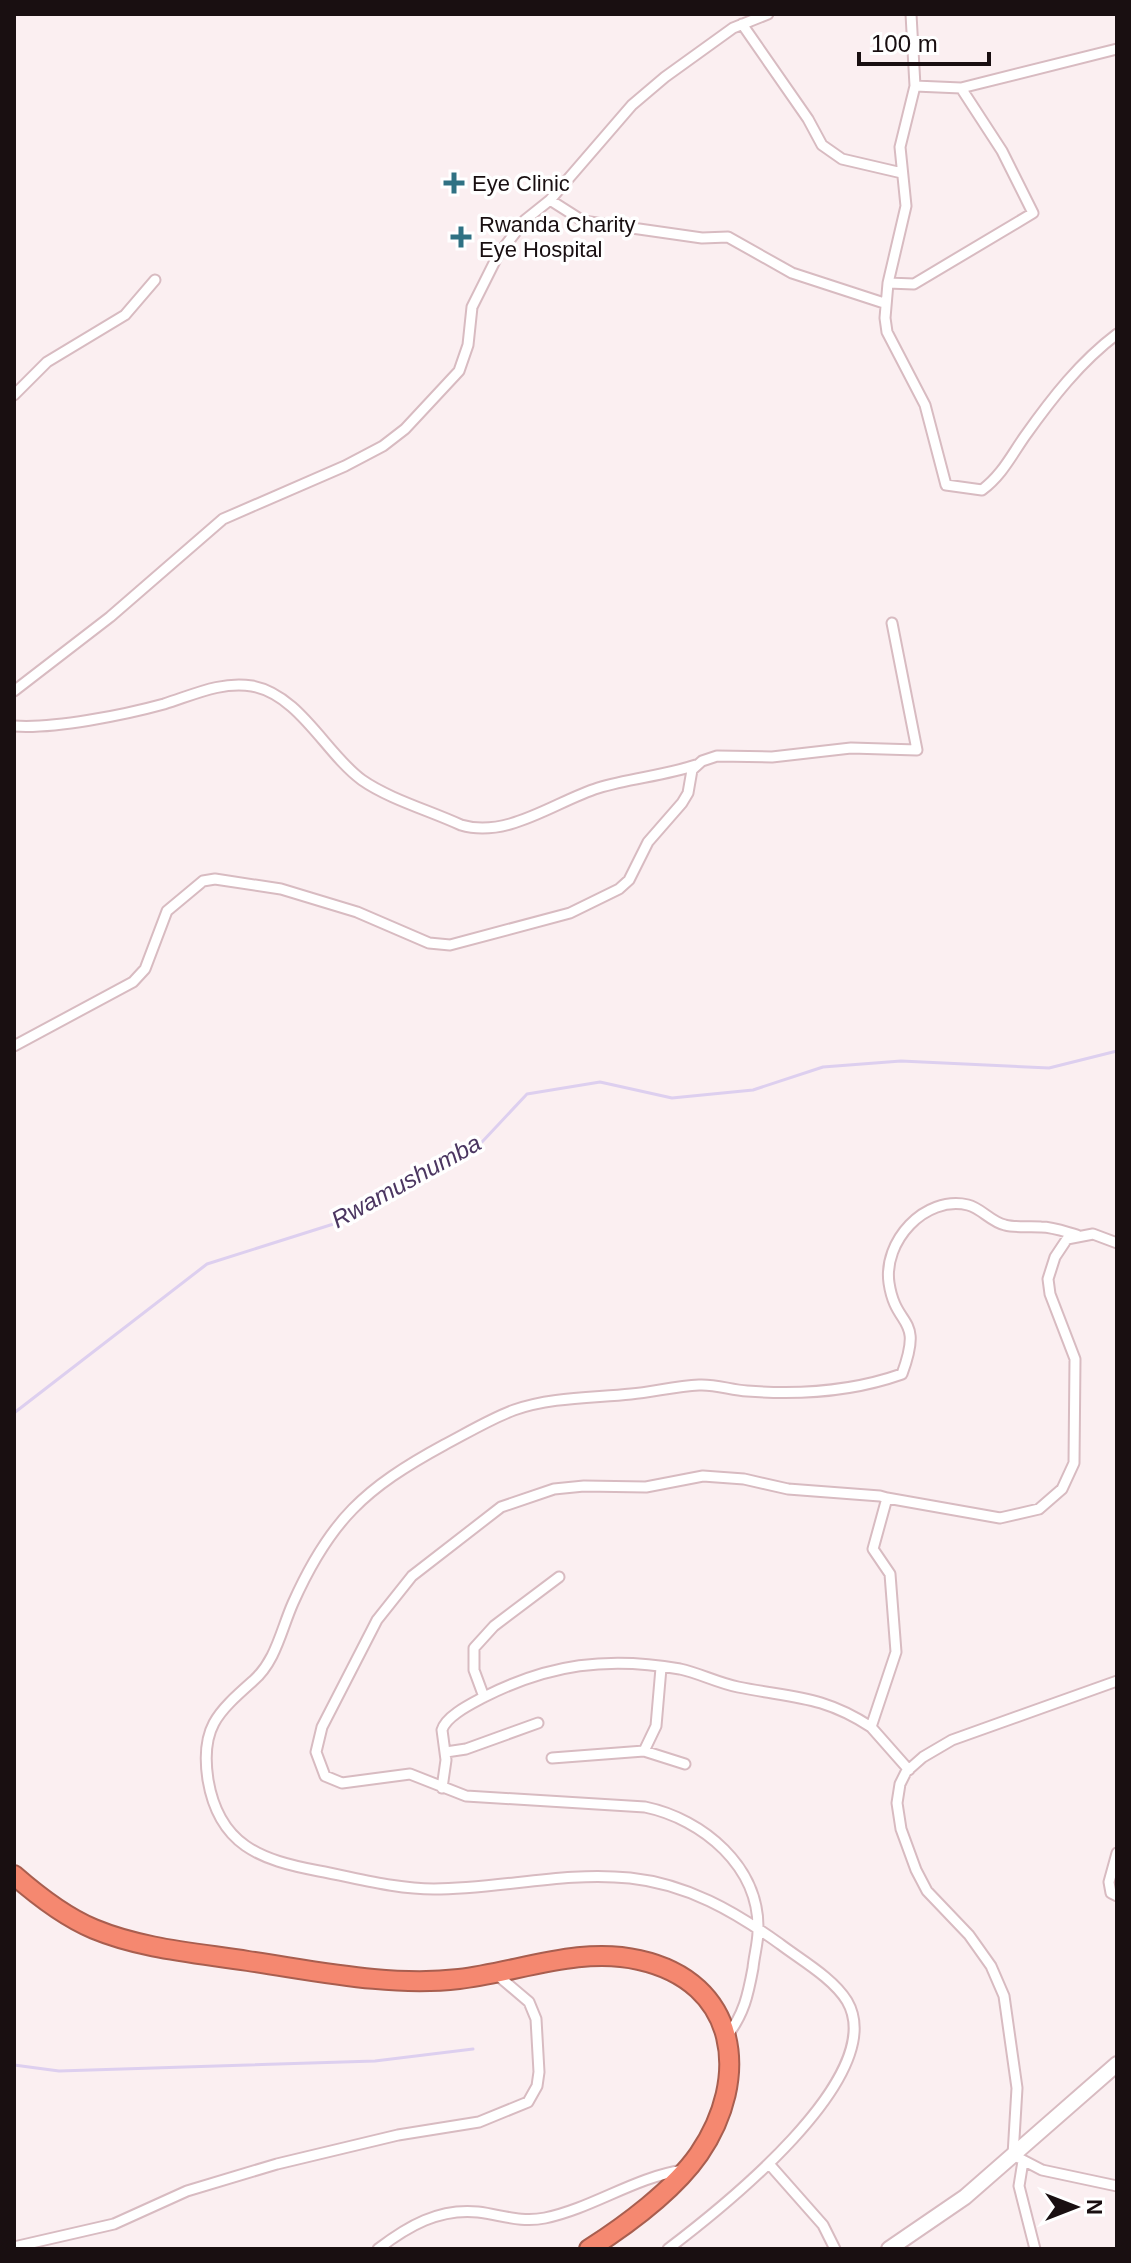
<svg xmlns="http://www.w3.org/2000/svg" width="1131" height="2263" viewBox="0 0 1131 2263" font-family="Arial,sans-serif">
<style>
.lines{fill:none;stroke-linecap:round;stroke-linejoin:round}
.stream{stroke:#ddcfef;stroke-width:3}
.street-casing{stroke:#d8bbc1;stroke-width:13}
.secondary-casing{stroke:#d8bbc1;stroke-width:18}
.highway-casing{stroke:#a85e4f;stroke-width:22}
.street{stroke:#fff;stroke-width:9}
.secondary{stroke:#fff;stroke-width:14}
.highway{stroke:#f58870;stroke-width:18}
.poi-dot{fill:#2f7183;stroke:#fff;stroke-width:3}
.labels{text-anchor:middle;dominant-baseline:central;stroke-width:7;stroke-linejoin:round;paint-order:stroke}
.poi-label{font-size:22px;fill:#190f11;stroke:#fff;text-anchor:start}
.water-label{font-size:24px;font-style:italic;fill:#4b3661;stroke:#fff}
</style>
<rect width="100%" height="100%" fill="#fbeff1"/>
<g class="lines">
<path class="stream" d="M 14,1413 L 207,1264 L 343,1221 L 482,1142 L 527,1094 L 600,1082 L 672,1098 L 753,1090 L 823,1067 L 901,1061 L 1049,1068 L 1117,1051
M 14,2065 L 59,2071 L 375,2061 L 473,2049"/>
<defs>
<path id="street" d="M 911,14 L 915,86 L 900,147 L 906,206 L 888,283 L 885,318 L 887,332 L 925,405 L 946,485 L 982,490 C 1002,475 1011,456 1025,436 C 1052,398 1080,362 1117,334
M 742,24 L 808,119 L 822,145 L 842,159 L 902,173
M 915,86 L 961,88 L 1117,49
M 550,200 L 583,221 L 702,238 L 728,237 L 792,273 L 884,303
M 888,283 L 914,284 L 1033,213 L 1002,151 L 961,88
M 14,395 L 47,362 L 125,315 L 155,280
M 14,691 L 110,617 L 223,519 L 345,466 L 383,446 L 405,429 L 459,371 L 468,345 L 472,307 L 498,255 L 525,220 L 550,200 L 632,105 L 665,77 L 733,28 L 768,14
M 14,726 C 54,729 124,715 164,704 C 193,695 221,681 252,686 C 300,695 326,754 362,780 C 389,799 431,811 461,825 C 508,839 556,801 598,788 C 630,778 663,776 696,765
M 14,1046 L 133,982 L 145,969 L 167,911 L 203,881 L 215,879 L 281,889 L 357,912 L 429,943 L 450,945 L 570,913 L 619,889 L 629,880 L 648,842 L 682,803 L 688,793 L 692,770 L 702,761 L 717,756 L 772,757 L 851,748 L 917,750 L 892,623
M 887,1498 L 1000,1518 L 1039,1509 L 1062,1489 L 1074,1463 L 1075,1359 L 1050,1294 L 1048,1279 L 1055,1257 L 1067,1239 L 1093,1234 L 1117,1243
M 1117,1681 L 952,1740 L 923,1757 L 906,1772 L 900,1784 L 897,1803 L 901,1829 L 916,1870 L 927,1891 L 969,1935 L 991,1966 L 1004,1996 L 1017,2088 L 1013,2155 L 1042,2170 L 1117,2186
M 484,1697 L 474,1670 L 474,1648 L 494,1626 L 559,1577
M 644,1751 L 685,1764
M 446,1752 L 466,1749 L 538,1723
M 552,1758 L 644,1751 L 656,1726 L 661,1668
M 442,1788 L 446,1760 L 442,1730 C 446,1716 471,1704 484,1697 C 549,1664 608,1656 680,1669 C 699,1673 718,1683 738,1687 C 792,1698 822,1695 871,1727
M 1117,1853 L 1109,1882 L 1111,1893 L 1117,1896
M 727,2036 C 744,2014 748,1995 753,1968 C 754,1956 758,1943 758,1931 C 760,1867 703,1819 645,1807 L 466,1796 L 410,1774 L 342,1783 L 325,1776 L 316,1752 L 322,1727 L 377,1620 L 412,1576 L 501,1507 L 554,1489 L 584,1486 L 646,1487 L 703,1476 L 744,1479 L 788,1489 L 880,1496 L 887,1498 L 873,1549 L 890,1574 L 896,1652 L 871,1727 L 909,1770
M 1023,2161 L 1019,2186 L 1035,2249
M 770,2165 L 823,2225 L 835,2249
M 14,2247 L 114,2224 L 187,2191 L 277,2164 L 398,2135 L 479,2122 L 528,2102 L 537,2086 L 539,2072 L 536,2019 L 529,2002 L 496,1974
M 378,2249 C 408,2226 439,2208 478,2212 C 502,2215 521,2223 545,2218 C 593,2208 635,2177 684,2170
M 668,2249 C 718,2211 891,2076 847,2001 C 833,1978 801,1960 780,1944 C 734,1911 687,1884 630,1878 C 564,1871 500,1889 434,1889 C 395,1889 357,1878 319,1871 C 260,1860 219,1845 208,1780 C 200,1728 217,1713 253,1681 C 276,1661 281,1630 293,1603 C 330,1520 365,1488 444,1445 C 467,1433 490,1419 514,1410 C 551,1397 592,1398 631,1394 C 653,1392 676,1386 699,1385 C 715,1384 731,1390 747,1391 C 798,1395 854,1391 902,1374 C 924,1314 896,1330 889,1283 C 883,1242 924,1195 968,1205 C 981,1208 991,1222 1005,1225 C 1016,1228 1030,1226 1041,1227 C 1053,1227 1066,1232 1077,1235"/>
<path id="secondary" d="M 889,2249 L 965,2197 L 1117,2064"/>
<path id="highway" d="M 14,1875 C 38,1896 65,1917 94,1929 C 142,1949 197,1953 248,1961 C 317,1971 390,1987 459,1979 C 518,1972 580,1946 639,1960 C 739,1982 751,2078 699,2154 C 674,2190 625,2226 589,2249"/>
</defs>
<use href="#street" class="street-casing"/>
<use href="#secondary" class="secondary-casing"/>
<use href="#highway" class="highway-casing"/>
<use href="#street" class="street"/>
<use href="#secondary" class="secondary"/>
<use href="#highway" class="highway"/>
</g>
<g class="poi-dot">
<path d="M450 171h8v8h8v8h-8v8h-8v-8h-8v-8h8z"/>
<path d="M457 225h8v8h8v8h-8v8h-8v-8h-8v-8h8z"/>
</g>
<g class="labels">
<g class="poi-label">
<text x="472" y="183">Eye Clinic</text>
<text x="479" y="224">Rwanda Charity<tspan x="479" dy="25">Eye Hospital</tspan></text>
</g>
<g class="water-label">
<text transform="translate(406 1181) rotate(-29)">Rwamushumba</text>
</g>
</g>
<rect width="1131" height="2263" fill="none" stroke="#190f11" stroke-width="32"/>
<g transform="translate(1075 2207) rotate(90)" stroke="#ffffff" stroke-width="6" paint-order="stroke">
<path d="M0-6L14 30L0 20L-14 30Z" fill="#190f11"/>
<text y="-12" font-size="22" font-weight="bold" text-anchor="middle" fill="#190f11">N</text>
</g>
<path d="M859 52v12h130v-12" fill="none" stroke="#190f11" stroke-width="4"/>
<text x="871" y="52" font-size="24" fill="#190f11" stroke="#ffffff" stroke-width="6" paint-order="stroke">100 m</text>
</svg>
